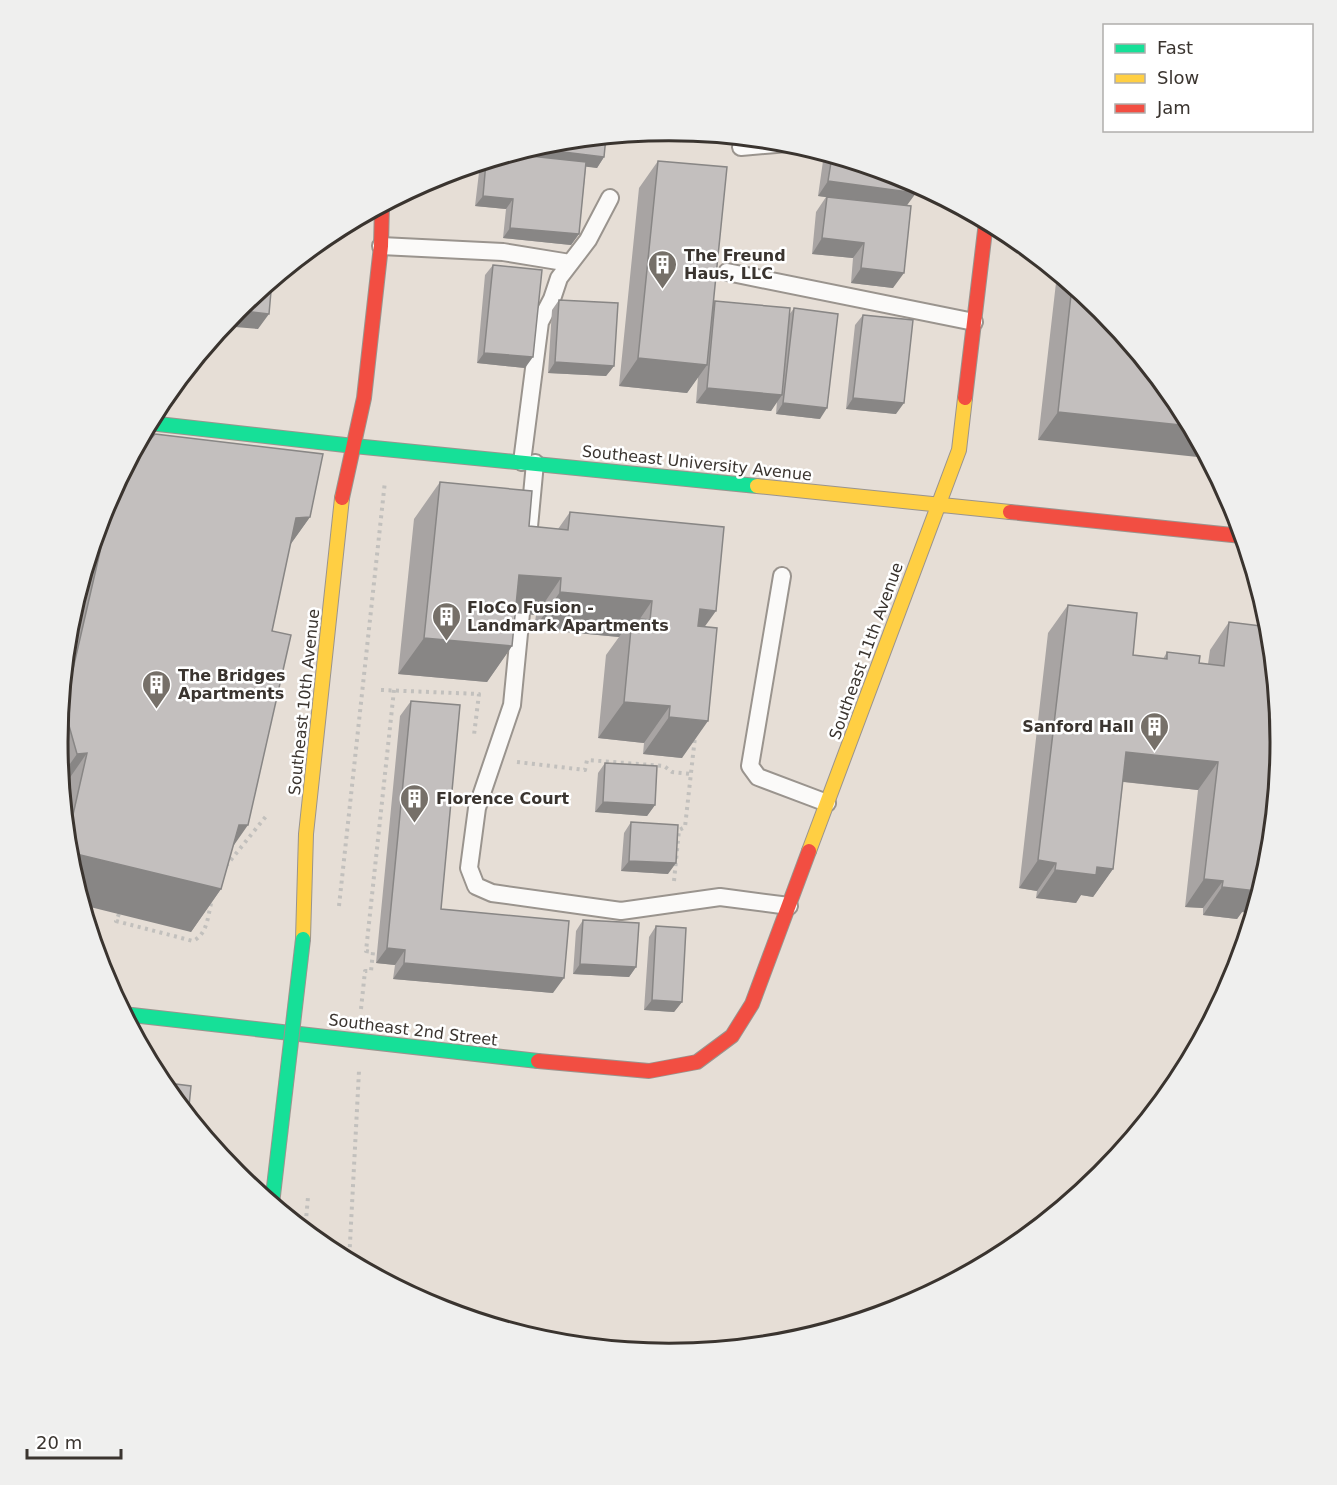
<svg xmlns="http://www.w3.org/2000/svg" width="1337" height="1485" viewBox="0 0 1337 1485" font-family="'DejaVu Sans',sans-serif">
<style>
.lines{fill:none;stroke-linecap:round;stroke-linejoin:round}
.lane-casing{stroke:#9a948e;stroke-width:20}
.fast-casing{stroke:#9a948e;stroke-width:16}
.slow-casing{stroke:#9a948e;stroke-width:16}
.jam-casing{stroke:#9a948e;stroke-width:16}
.path{stroke:#c2c0bd;stroke-width:4;stroke-dasharray:3 4.5;stroke-linecap:butt}
.lane{stroke:#fbfaf9;stroke-width:16}
.fast{stroke:#16e098;stroke-width:14}
.slow{stroke:#ffcf43;stroke-width:14}
.jam{stroke:#f24e42;stroke-width:14}
.rail-casing{stroke:#c6c4c2;stroke-width:7}
.rail{stroke:#fff;stroke-width:4.5;stroke-dasharray:14;stroke-linecap:butt}
.fast-bridge-casing{stroke:#9a948e;stroke-width:16;stroke-linecap:butt}
.path-bridge{stroke:#c2c0bd;stroke-width:4;stroke-dasharray:3 4.5;stroke-linecap:butt}
.fast-bridge{stroke:#16e098;stroke-width:14}
.wall{fill:#a8a4a3}
.shaded-wall{fill:#888685}
.building{fill:#c3bfbe;stroke:#888685;stroke-width:1.5}
.labels{text-anchor:middle;dominant-baseline:central;stroke-width:5;stroke-linejoin:round;paint-order:stroke}
.poi-label{font-size:16px;font-weight:bold;fill:#3a342f;stroke:#fff;text-anchor:start}
.street-label{font-size:16px;fill:#3a342f;stroke:#fff}
.rim{fill:none;stroke:#3a342f;stroke-width:3}
</style>
<rect width="100%" height="100%" fill="#e6ded6"/>
<g class="lines">
<defs>
<path id="lane" d="M 741,147 L 788,143
M 381,246 L 503,252 L 570,263
M 727,272 L 974,322
M 522,462 L 540,322 L 552,299 L 559,278 L 588,240 L 610,198
M 527,548 L 535,463
M 782,576 L 750,766 L 758,777 L 827,803
M 521,613 L 512,705 L 477,808 L 469,868 L 476,886 L 492,893 L 621,911 L 720,897 L 789,906"/>
<path id="fast" d="M 149,423 L 354,446 L 757,486
M 123,1014 L 538,1061"/>
<path id="slow" d="M 757,486 L 1010,512
M 809,851 L 959,450 L 965,398
M 303,939 L 306,834 L 342,498"/>
<path id="jam" d="M 965,398 L 986,222
M 342,498 L 364,398 L 381,246 L 382,205
M 1010,512 L 1242,536
M 538,1061 L 649,1071 L 697,1062 L 732,1036 L 752,1004 L 809,851"/>
</defs>
<use href="#lane" class="lane-casing"/>
<use href="#fast" class="fast-casing"/>
<use href="#slow" class="slow-casing"/>
<use href="#jam" class="jam-casing"/>
<path class="path" d="M 381,690 L 479,694 L 474,735
M 517,762 L 585,770 L 587,760 L 664,766 L 672,772 L 691,774
M 226,866 L 267,815
M 674,881 L 679,830 L 685,827 L 695,737
M 339,906 L 385,481
M 119,914 L 116,921 L 193,941 C 208,934 208,914 212,899
M 361,1009 L 365,971 L 371,971 L 373,952 L 366,951 L 394,690
M 349,1262 L 359,1071"/>
<use href="#lane" class="lane"/>
<use href="#fast" class="fast"/>
<use href="#slow" class="slow"/>
<use href="#jam" class="jam"/>
<defs>
<path id="rail" d="M 690,1352 L 819,1333"/>
</defs>
<use href="#rail" class="rail-casing"/>
<use href="#rail" class="rail"/>
<defs>
<path id="fast-bridge" d="M 272,1204 L 303,939"/>
</defs>
<use href="#fast-bridge" class="fast-bridge-casing"/>
<path class="path-bridge" d="M 305,1231 L 308,1197"/>
<use href="#fast-bridge" class="fast-bridge"/>
</g>
<path class="wall" d="M 550,143 L 604,157 L 597,168 L 586,166 L 579,234 L 571,245 L 503,238 L 506,209 L 475,206 L 480,164 Z
M 824,154 L 903,178 L 907,205 L 893,288 L 851,283 L 853,258 L 812,254 L 816,212 L 826,197 L 818,196 Z
M 658,161 L 713,304 L 715,301 L 789,315 L 794,308 L 820,419 L 776,414 L 777,401 L 771,411 L 696,403 L 698,377 L 687,393 L 619,386 L 639,188 Z
M 493,265 L 525,368 L 477,363 L 485,275 Z
M 1057,274 L 1101,310 L 1177,403 L 1038,440 Z
M 559,300 L 614,366 L 606,376 L 548,373 L 552,310 Z
M 863,315 L 896,414 L 846,409 L 855,325 Z
M 440,482 L 529,526 L 558,529 L 570,512 L 705,626 L 682,758 L 643,754 L 644,743 L 598,738 L 606,655 L 619,637 L 534,629 L 536,615 L 515,613 L 512,646 L 487,682 L 398,674 L 414,519 Z
M 104,508 L 310,517 L 290,545 L 272,631 L 233,847 L 221,889 L 191,932 L 69,861 L 57,742 L 69,623 Z
M 1068,605 L 1133,655 L 1163,659 L 1167,652 L 1199,663 L 1208,664 L 1210,650 L 1229,622 L 1242,912 L 1237,919 L 1203,915 L 1203,908 L 1185,907 L 1198,790 L 1123,782 L 1113,869 L 1093,897 L 1081,895 L 1076,903 L 1036,898 L 1037,891 L 1019,888 L 1048,633 Z
M 411,701 L 441,909 L 553,993 L 393,979 L 395,965 L 376,963 L 400,716 Z
M 605,763 L 655,805 L 647,816 L 595,812 L 598,773 Z
M 631,822 L 668,874 L 621,871 L 624,833 Z
M 583,920 L 636,967 L 629,977 L 573,974 L 576,931 Z
M 656,926 L 682,1002 L 674,1012 L 644,1010 L 649,937 Z"/>
<path class="shaded-wall" d="M 531,148 L 604,157 L 597,168 L 504,157 Z
M 828,181 L 916,193 L 905,208 L 818,196 Z
M 483,196 L 513,199 L 506,209 L 475,206 Z
M 510,228 L 579,234 L 571,245 L 503,238 Z
M 822,238 L 864,243 L 853,258 L 812,254 Z
M 861,268 L 904,273 L 893,288 L 851,283 Z
M 236,310 L 269,314 L 258,329 L 223,326 Z
M 484,353 L 533,357 L 525,368 L 477,363 Z
M 638,358 L 707,365 L 687,393 L 619,386 Z
M 555,362 L 614,366 L 606,376 L 548,373 Z
M 707,388 L 782,395 L 771,411 L 696,403 Z
M 853,398 L 904,403 L 896,414 L 846,409 Z
M 783,403 L 827,408 L 820,419 L 776,414 Z
M 1058,412 L 1190,426 L 1207,458 L 1038,440 Z
M 310,517 L 280,559 L 296,518 Z
M 519,575 L 561,578 L 536,615 L 494,611 Z
M 560,592 L 652,601 L 631,632 L 632,618 L 619,637 L 534,629 Z
M 700,609 L 716,611 L 690,647 Z
M 424,638 L 512,646 L 487,682 L 398,674 Z
M 624,702 L 670,706 L 644,743 L 598,738 Z
M 669,717 L 708,721 L 682,758 L 643,754 Z
M 1126,752 L 1218,762 L 1198,790 L 1107,780 Z
M 87,753 L 62,789 L 60,778 L 77,754 Z
M 603,802 L 655,805 L 647,816 L 595,812 Z
M 239,825 L 248,825 L 218,868 Z
M 68,852 L 221,889 L 191,932 L 82,905 L 69,861 Z
M 1038,860 L 1056,863 L 1037,891 L 1019,888 Z
M 629,861 L 676,863 L 668,874 L 621,871 Z
M 1097,867 L 1113,869 L 1093,897 L 1081,895 L 1076,903 L 1036,898 L 1055,870 Z
M 1204,879 L 1223,881 L 1203,908 L 1185,907 Z
M 1258,884 L 1261,884 L 1252,914 L 1242,912 L 1237,919 L 1203,915 L 1222,887 Z
M 387,948 L 405,950 L 395,965 L 376,963 Z
M 404,963 L 564,978 L 553,993 L 393,979 Z
M 580,964 L 636,967 L 629,977 L 573,974 Z
M 652,1000 L 682,1002 L 674,1012 L 644,1010 Z"/>
<path class="building" d="M 606,137 L 604,157 L 531,148 L 550,143 Z
M 511,154 L 586,162 L 579,234 L 510,228 L 513,199 L 483,196 L 486,162 Z
M 832,156 L 903,178 L 917,185 L 916,193 L 828,181 Z
M 658,161 L 727,167 L 707,365 L 638,358 Z
M 827,197 L 911,206 L 904,273 L 861,268 L 864,243 L 822,238 Z
M 493,265 L 542,270 L 533,357 L 484,353 Z
M 272,280 L 269,314 L 236,310 Z
M 1072,286 L 1101,310 L 1177,403 L 1190,426 L 1058,412 Z
M 559,300 L 618,303 L 614,366 L 555,362 Z
M 715,301 L 790,308 L 782,395 L 707,388 Z
M 794,308 L 838,314 L 827,408 L 783,403 Z
M 863,315 L 913,320 L 904,403 L 853,398 Z
M 155,434 L 323,454 L 310,517 L 296,518 L 272,631 L 291,635 L 248,825 L 239,825 L 221,889 L 68,852 L 67,841 L 87,753 L 77,754 L 64,708 L 105,530 L 98,527 L 104,508 L 124,470 Z
M 440,482 L 532,491 L 529,526 L 568,530 L 570,512 L 724,527 L 716,611 L 700,609 L 698,626 L 717,628 L 708,721 L 669,717 L 670,706 L 624,702 L 632,618 L 650,620 L 652,601 L 560,592 L 561,578 L 519,575 L 512,646 L 424,638 Z
M 1068,605 L 1137,613 L 1133,655 L 1167,659 L 1167,652 L 1200,656 L 1199,663 L 1224,666 L 1229,622 L 1269,627 L 1280,743 L 1268,862 L 1261,884 L 1258,884 L 1257,891 L 1222,887 L 1223,881 L 1204,879 L 1218,762 L 1126,752 L 1113,869 L 1097,867 L 1096,875 L 1055,870 L 1056,863 L 1038,860 Z
M 411,701 L 460,705 L 441,909 L 569,921 L 564,978 L 404,963 L 405,950 L 387,948 Z
M 605,763 L 657,766 L 655,805 L 603,802 Z
M 631,822 L 678,825 L 676,863 L 629,861 Z
M 583,920 L 639,923 L 636,967 L 580,964 Z
M 656,926 L 686,928 L 682,1002 L 652,1000 Z
M 160,1082 L 191,1086 L 188,1116 Z"/>
<defs>
<symbol id="building-pin" viewBox="-11 -11 22 30"><path d="M0 17L-7.5 6A9.5 9.5 0 1 1 7.5 6Z" fill="#767069" stroke="#fff"/><path d="M-4-6H4V6H1V3H-1V6H-4ZM-2.5-4.3h1.7v1.8h-1.7ZM.8-4.3h1.7v1.8H.8ZM-2.5-1h1.7V.8h-1.7ZM.8-1h1.7V.8H.8Z" fill="#fff"/></symbol>
</defs>
<g fill-rule="evenodd">
<use href="#building-pin" x="646" y="248" width="33" height="45"/>
<use href="#building-pin" x="430" y="600" width="33" height="45"/>
<use href="#building-pin" x="140" y="668" width="33" height="45"/>
<use href="#building-pin" x="1138" y="710" width="33" height="45"/>
<use href="#building-pin" x="398" y="782" width="33" height="45"/>
</g>
<g class="labels">
<g class="poi-label">
<text x="684" y="255">The Freund<tspan x="684" dy="18">Haus, LLC</tspan></text>
<text x="467" y="607">FloCo Fusion -<tspan x="467" dy="18">Landmark Apartments</tspan></text>
<text x="178" y="675">The Bridges<tspan x="178" dy="18">Apartments</tspan></text>
<text x="1134" y="726" text-anchor="end">Sanford Hall</text>
<text x="436" y="798">Florence Court</text>
</g>
<g class="street-label">
<text transform="translate(697 463) rotate(6)">Southeast University Avenue</text>
<text transform="translate(866 651) rotate(-70)">Southeast 11th Avenue</text>
<text transform="translate(304 702) rotate(-84)">Southeast 10th Avenue</text>
<text transform="translate(413 1030) rotate(7)">Southeast 2nd Street</text>
</g>
</g>
<path d="M0 0H1337V1485H0ZM68 742a601 601 0 1 1 1202 0a601 601 0 1 1-1202 0Z" fill="#efefee" fill-rule="evenodd"/>
<path class="rim" d="M68 742a601 601 0 1 1 1202 0a601 601 0 1 1-1202 0Z"/>
<rect x="1103" y="24" width="210" height="108" fill="#ffffff" stroke="#b0aeac" stroke-width="1.5"/>
<rect x="1115" y="44" width="30" height="9" fill="#16e098" stroke="#b0aeac" stroke-width="1.5"/>
<text x="1157" y="54" font-size="18" fill="#3a342f">Fast</text>
<rect x="1115" y="74" width="30" height="9" fill="#ffcf43" stroke="#b0aeac" stroke-width="1.5"/>
<text x="1157" y="84" font-size="18" fill="#3a342f">Slow</text>
<rect x="1115" y="104" width="30" height="9" fill="#f24e42" stroke="#b0aeac" stroke-width="1.5"/>
<text x="1157" y="114" font-size="18" fill="#3a342f">Jam</text>
<path d="M27 1449v9h94v-9" fill="none" stroke="#3a342f" stroke-width="3"/>
<text x="36" y="1449" font-size="18" fill="#3a342f" stroke="#ffffff" stroke-width="4.5" paint-order="stroke">20 m</text>
</svg>
